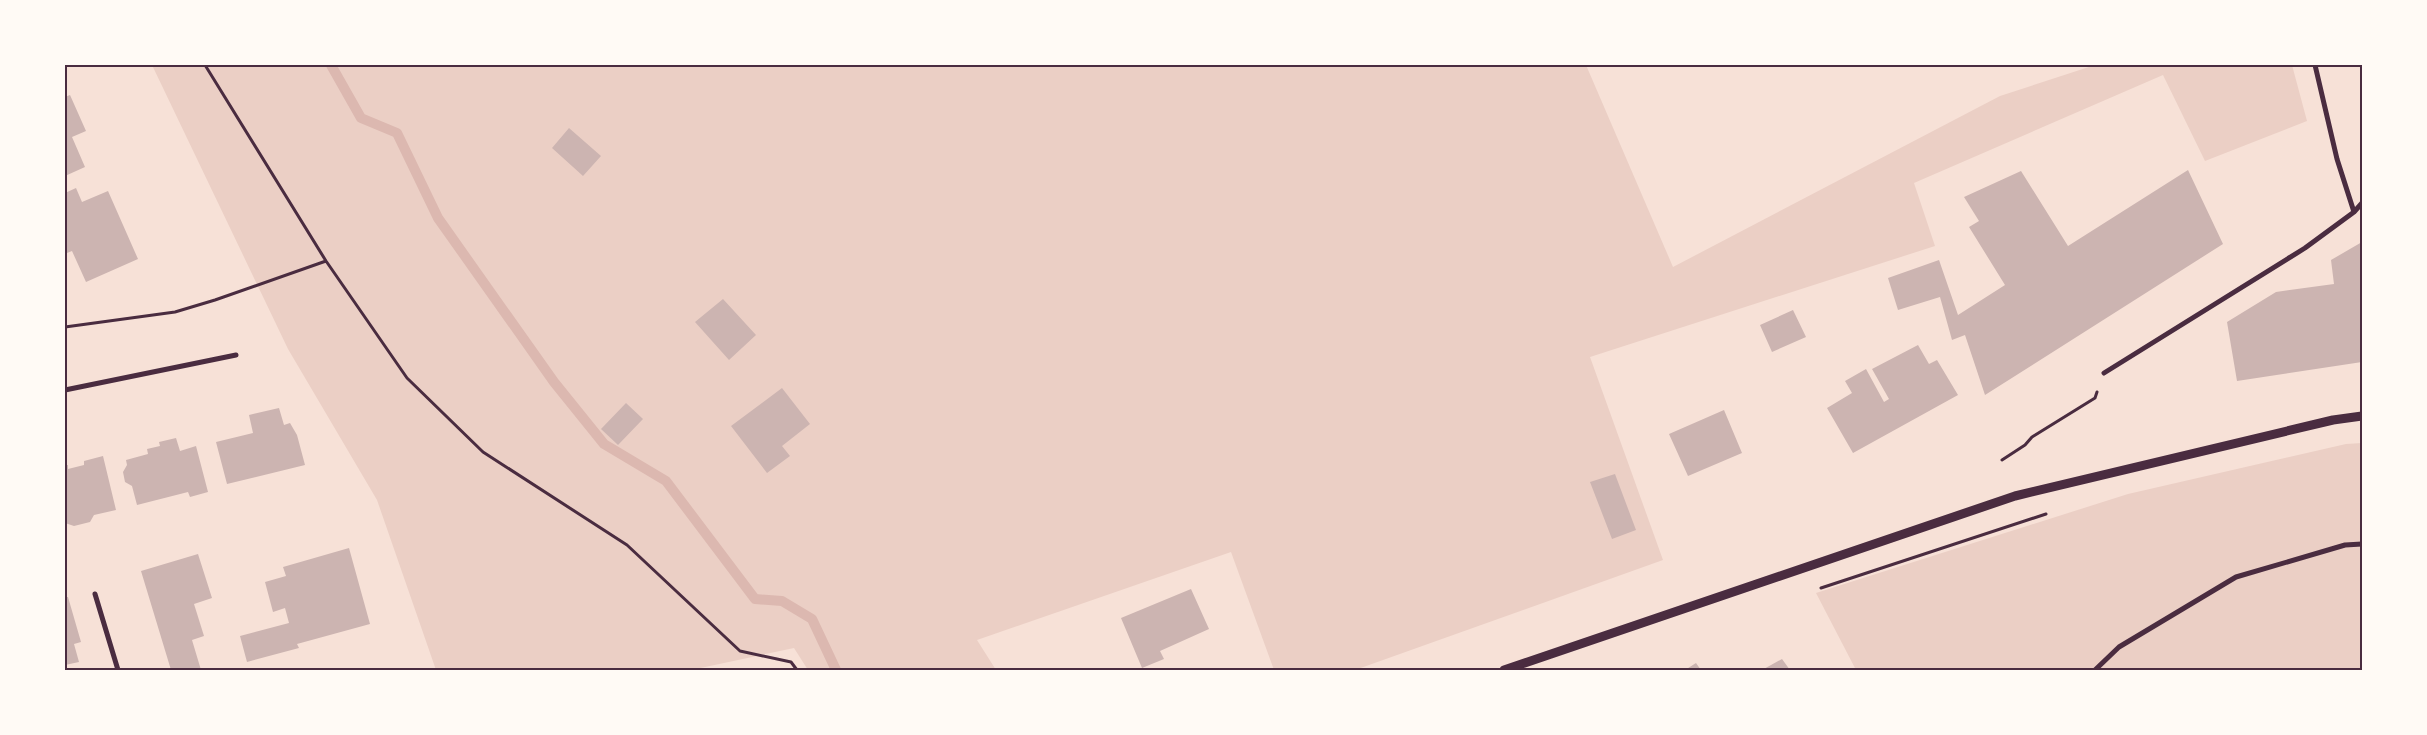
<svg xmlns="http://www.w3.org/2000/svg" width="2427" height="735" viewBox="0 0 2427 735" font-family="'Roboto Serif',serif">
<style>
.green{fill:#ebcfc5}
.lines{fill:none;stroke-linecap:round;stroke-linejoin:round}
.stream{stroke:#dcb8b0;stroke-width:10}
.building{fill:#ccb4b1}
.path{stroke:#4a2c40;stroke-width:3}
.minor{stroke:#4a2c40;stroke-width:5}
.tertiary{stroke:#4a2c40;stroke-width:9}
.neatline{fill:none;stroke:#4a2c40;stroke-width:2}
</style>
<rect width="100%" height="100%" fill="#f7e1d7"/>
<path class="green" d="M 152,65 L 1586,65 L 1673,267 L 2000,96 L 2095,65 L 2292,65 L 2307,121 L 2205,161 L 2163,75 L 1914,183 L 1935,246 L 1590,357 L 1663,560 L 1355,670 L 1274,670 L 1231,552 L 977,640 L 996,670 L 808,670 L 794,648 L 691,670 L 436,670 L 377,500 L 288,349 Z
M 2362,443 L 2362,670 L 1856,670 L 1816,593 L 2128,494 L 2346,444 Z"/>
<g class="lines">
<path class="stream" d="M 331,65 L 361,118 L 397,133 L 438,218 L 554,382 L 604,444 L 666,481 L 755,599 L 782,601 L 812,619 L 836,670"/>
</g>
<path class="building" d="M 70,95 L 86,131 L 72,137 L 85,167 L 65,176 L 65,97 Z
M 569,128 L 601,156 L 583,176 L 552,148 Z
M 2188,170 L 2223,244 L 1985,395 L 1965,335 L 1952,340 L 1940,297 L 1898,310 L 1888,278 L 1939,260 L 1958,315 L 2005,285 L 1969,227 L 1979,221 L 1964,197 L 2021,171 L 2068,246 Z
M 76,188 L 82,202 L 108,191 L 138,259 L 86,282 L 72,251 L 67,253 L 65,248 L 65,193 Z
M 2362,242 L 2362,362 L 2237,381 L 2227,322 L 2276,292 L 2334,284 L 2331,260 Z
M 723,299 L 756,335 L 729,360 L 695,322 Z
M 1793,310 L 1806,337 L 1772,352 L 1760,325 Z
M 1918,345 L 1929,364 L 1937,360 L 1958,395 L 1853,453 L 1827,408 L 1852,393 L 1845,381 L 1866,369 L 1884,402 L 1889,399 L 1872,369 Z
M 782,388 L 810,424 L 782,446 L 790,456 L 767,473 L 731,426 Z
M 626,403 L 643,419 L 618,445 L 601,429 Z
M 279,408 L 284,425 L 290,423 L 297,435 L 305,465 L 227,484 L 216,442 L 253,433 L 249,415 Z
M 1724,410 L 1742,453 L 1688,476 L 1669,434 Z
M 176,438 L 180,451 L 196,446 L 208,492 L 190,497 L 188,492 L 137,505 L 132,486 L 125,482 L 123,472 L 127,465 L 126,460 L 148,454 L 147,449 L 160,446 L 159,442 Z
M 103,456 L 116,510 L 94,515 L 90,522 L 74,526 L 65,523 L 65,465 L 68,465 L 68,469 L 84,465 L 84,461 Z
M 1615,474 L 1636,530 L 1612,539 L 1590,482 Z
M 349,548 L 370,624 L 297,644 L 299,648 L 247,662 L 240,636 L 289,623 L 285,608 L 273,612 L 265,582 L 286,576 L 283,567 Z
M 198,554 L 212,598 L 194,604 L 204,636 L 192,640 L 201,670 L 171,670 L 141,571 Z
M 1191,589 L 1209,629 L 1160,651 L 1164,659 L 1142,668 L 1121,618 Z
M 65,597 L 68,597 L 81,642 L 74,644 L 79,662 L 65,665 Z
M 1782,659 L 1790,670 L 1762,670 Z
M 1696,663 L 1701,670 L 1685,670 Z"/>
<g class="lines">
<path class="path" d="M 205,65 L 326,261 L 407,378 L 483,452 L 627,545 L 740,651 L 791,662 L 797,670
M 65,327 L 175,312 L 215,300 L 326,261
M 2002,460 L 2025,445 L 2032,437 L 2095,398 L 2097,392
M 1821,588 L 2046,514"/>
<path class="minor" d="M 2315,65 L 2337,159 L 2354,212
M 2104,373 L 2305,248 L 2354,212 L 2362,203
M 65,390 L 236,355
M 95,594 L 118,670
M 2095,670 L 2119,647 L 2236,577 L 2345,545 L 2362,544"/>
<path class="tertiary" d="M 1504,670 L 2015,496 L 2333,420 L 2362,416"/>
</g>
<rect width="2427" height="735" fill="none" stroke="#fffaf5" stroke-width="132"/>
<rect x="66" y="66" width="2295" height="603" class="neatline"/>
</svg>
